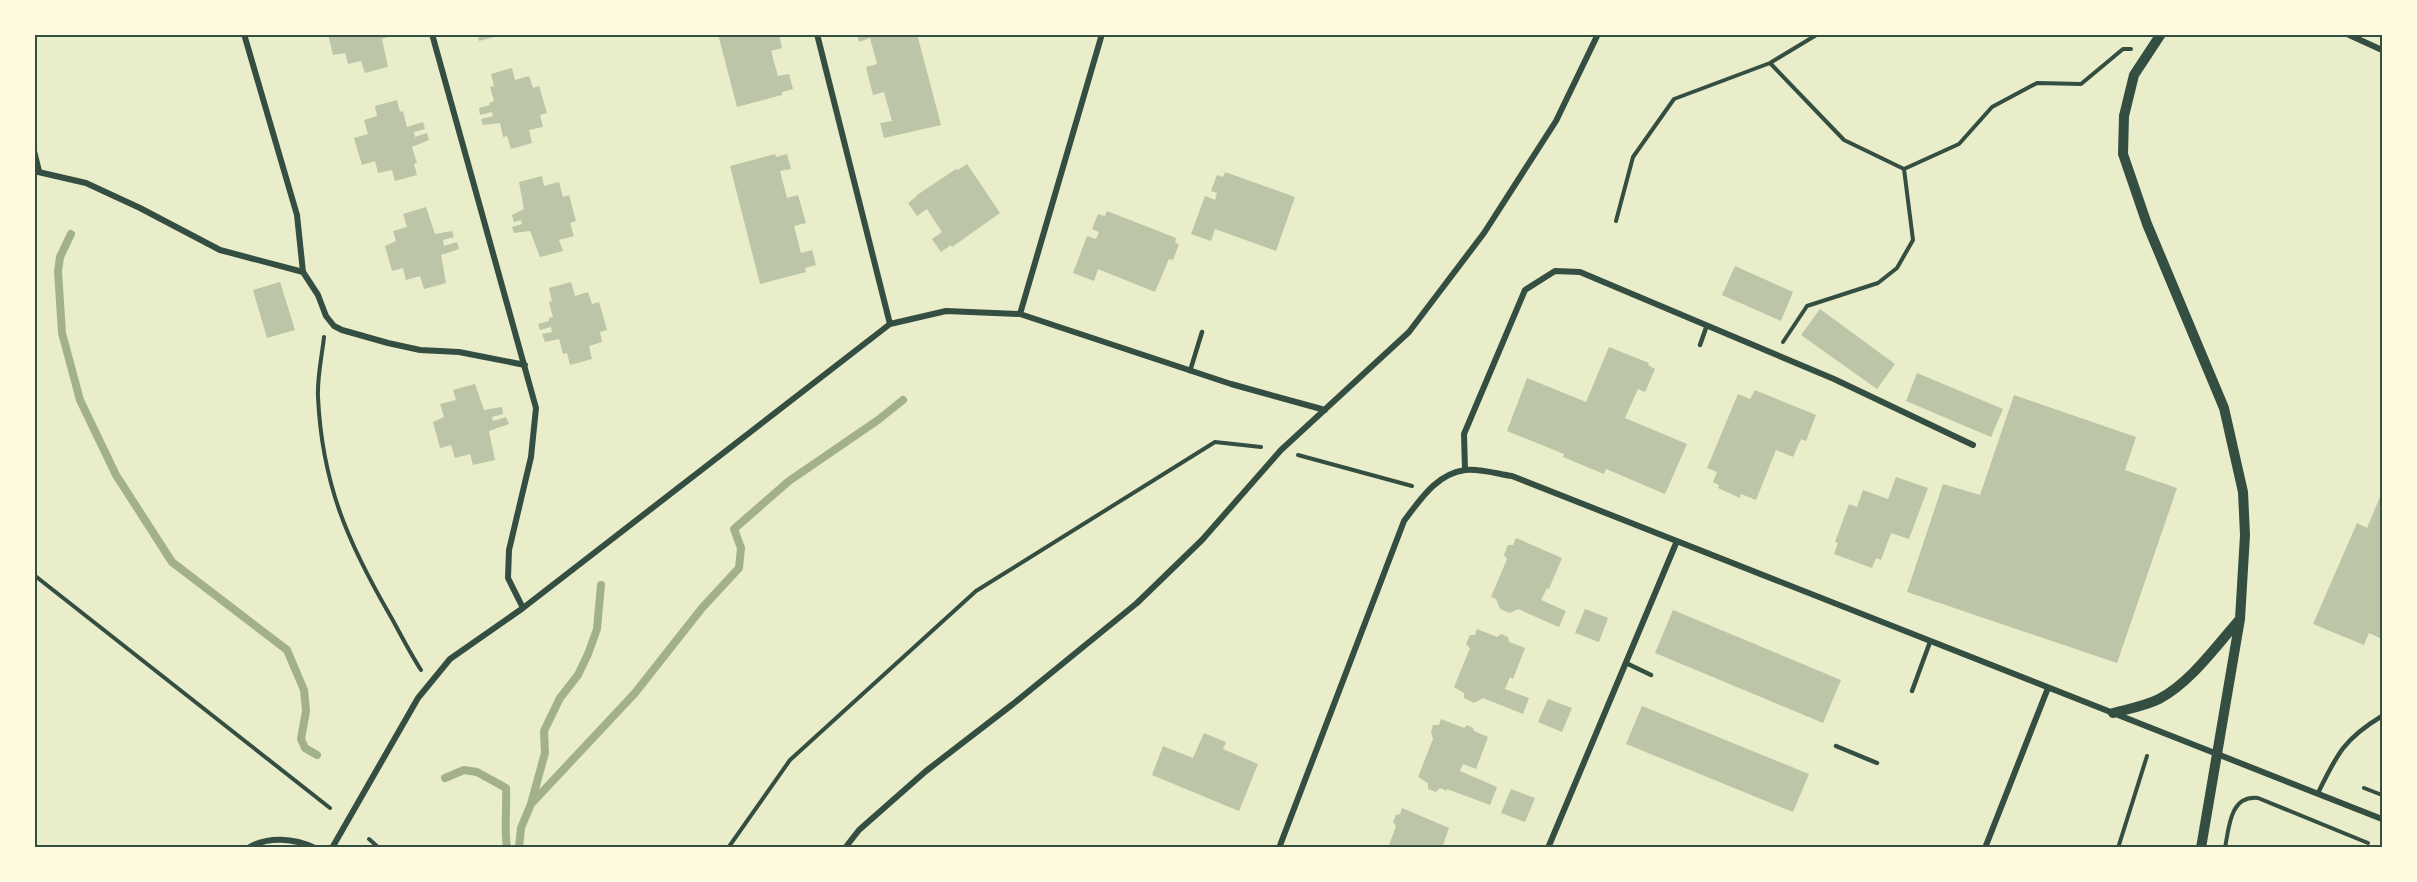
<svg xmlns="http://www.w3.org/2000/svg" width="2417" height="882" viewBox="0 0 2417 882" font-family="Jost,sans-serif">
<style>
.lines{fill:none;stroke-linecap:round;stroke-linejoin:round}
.stream{stroke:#a3b18a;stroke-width:8}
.building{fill:#bcc5a7}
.path{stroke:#344e41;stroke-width:4}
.service{stroke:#344e41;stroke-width:4.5}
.minor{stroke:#344e41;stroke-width:6}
.tertiary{stroke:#344e41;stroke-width:10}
.neatline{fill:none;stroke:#344e41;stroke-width:2}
</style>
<rect width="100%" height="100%" fill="#e9edc9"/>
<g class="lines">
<path class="stream" d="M 71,234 L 60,257 L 58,271 L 62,333 L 80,400 L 116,475 L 172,562 L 287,650 L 304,690 L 306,711 L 301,739 L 305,748 L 317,755
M 445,778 L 464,770 L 477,772 L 506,788 C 507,809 504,828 507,848
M 531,804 L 635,693 L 702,608 L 739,568 L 741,548 L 734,529 L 789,481 L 878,420 L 903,400
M 519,848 L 521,828 L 531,804 L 545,753 L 544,731 L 560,698 L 578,675 L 588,654 L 597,629 L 601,585"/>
</g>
<path class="building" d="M 328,34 L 387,34 L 388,37 L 382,39 L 388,67 L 365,73 L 361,61 L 348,64 L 345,53 L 333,55 Z
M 478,34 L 502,34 L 502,35 L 479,41 Z
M 718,34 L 779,34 L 782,48 L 771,51 L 778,76 L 789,74 L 793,89 L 782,92 L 782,95 L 737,107 Z
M 857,34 L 917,34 L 941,125 L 884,138 L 880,123 L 892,121 L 884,92 L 873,95 L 866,67 L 877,64 L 870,38 L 859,42 Z
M 512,68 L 515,80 L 529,76 L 533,88 L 539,86 L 547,113 L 540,115 L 543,127 L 529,130 L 532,143 L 511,149 L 507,136 L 503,137 L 500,123 L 483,125 L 481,119 L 493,116 L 492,112 L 480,115 L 479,108 L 490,105 L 489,103 L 494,101 L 490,87 L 494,86 L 491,74 Z
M 397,100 L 400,112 L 403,111 L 407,127 L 423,122 L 425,129 L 414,132 L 415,137 L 427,133 L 429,140 L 412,147 L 417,163 L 414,164 L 417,175 L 395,181 L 392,170 L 378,173 L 375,161 L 362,165 L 354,138 L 368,134 L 364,120 L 377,116 L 375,106 Z
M 775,154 L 776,157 L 787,154 L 791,169 L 780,171 L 787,198 L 798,195 L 806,223 L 794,226 L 801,253 L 812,250 L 816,265 L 805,268 L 806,272 L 760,284 L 730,166 Z
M 967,164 L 1000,213 L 952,247 L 951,245 L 941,252 L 932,239 L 942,232 L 927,209 L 917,216 L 908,203 L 917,196 L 917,195 L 956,169 L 958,170 Z
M 1225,172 L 1295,197 L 1276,251 L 1215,229 L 1211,241 L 1191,234 L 1205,196 L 1215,200 L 1217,193 L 1211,191 L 1217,175 L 1223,177 Z
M 542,176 L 544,186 L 559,182 L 563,197 L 569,195 L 576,221 L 570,223 L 574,236 L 559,240 L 563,251 L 540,257 L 530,231 L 514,233 L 512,227 L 522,224 L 521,220 L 514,222 L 512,215 L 524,209 L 519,182 Z
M 426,207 L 435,234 L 452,231 L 454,237 L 443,240 L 444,246 L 457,242 L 459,249 L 441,255 L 446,283 L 424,289 L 420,276 L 406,280 L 403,268 L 392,271 L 385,246 L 396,241 L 393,231 L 407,227 L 403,214 Z
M 1107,211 L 1176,238 L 1175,243 L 1179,244 L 1173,260 L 1169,259 L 1155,292 L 1098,269 L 1094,281 L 1073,273 L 1087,236 L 1096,239 L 1099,232 L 1092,229 L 1098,214 L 1105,216 Z
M 1735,266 L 1793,292 L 1781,321 L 1722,295 Z
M 280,282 L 295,330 L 267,338 L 253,290 Z
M 571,282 L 575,296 L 588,292 L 592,304 L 599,302 L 607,330 L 600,332 L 602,342 L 589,346 L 592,359 L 570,365 L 567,353 L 563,354 L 559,339 L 545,342 L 542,334 L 552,332 L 551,327 L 540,330 L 538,324 L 549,321 L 549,318 L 553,317 L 549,302 L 552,301 L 549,288 Z
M 1820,309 L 1895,364 L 1877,389 L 1801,335 Z
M 1609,347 L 1649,363 L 1648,365 L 1655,369 L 1645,392 L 1638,389 L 1625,418 L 1687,444 L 1665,494 L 1606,469 L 1604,474 L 1563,457 L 1564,454 L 1507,431 L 1527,378 L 1586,402 Z
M 1917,373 L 2003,409 L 1991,437 L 1906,401 Z
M 475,384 L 484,410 L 502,407 L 503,414 L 492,417 L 493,421 L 506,417 L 509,424 L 489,431 L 495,460 L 473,465 L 470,454 L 455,458 L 451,445 L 440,448 L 433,422 L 444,417 L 440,404 L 456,400 L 453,390 Z
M 1755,390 L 1816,415 L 1806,441 L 1801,439 L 1793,457 L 1776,450 L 1756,500 L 1741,494 L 1740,498 L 1718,488 L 1719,485 L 1713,482 L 1717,472 L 1707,468 L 1738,394 L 1750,399 Z
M 2014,395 L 2136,437 L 2125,470 L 2177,488 L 2117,663 L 1907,592 L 1943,484 L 1980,495 Z
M 1896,477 L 1928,488 L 1909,539 L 1891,533 L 1881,560 L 1876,558 L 1872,568 L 1834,554 L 1838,543 L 1835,542 L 1849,504 L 1857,507 L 1863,490 L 1888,499 Z
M 2382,492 L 2382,639 L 2369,633 L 2364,645 L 2313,624 L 2357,523 L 2367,528 Z
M 1516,538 L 1562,558 L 1549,589 L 1547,588 L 1541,600 L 1566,611 L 1559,627 L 1518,609 L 1510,613 L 1500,609 L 1496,599 L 1491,597 L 1507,559 L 1504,555 L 1508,545 L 1513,545 Z
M 1585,609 L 1608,618 L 1599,642 L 1575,633 Z
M 1673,610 L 1841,680 L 1823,723 L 1655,653 Z
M 1477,629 L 1497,637 L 1501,634 L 1508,637 L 1509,642 L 1525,648 L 1513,679 L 1510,677 L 1505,689 L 1529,698 L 1523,714 L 1483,698 L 1474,703 L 1464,698 L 1464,693 L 1454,687 L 1470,648 L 1466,644 L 1470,635 L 1475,635 Z
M 1548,699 L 1572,708 L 1562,732 L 1538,722 Z
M 1642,706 L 1809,774 L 1793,812 L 1626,744 Z
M 1441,719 L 1464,728 L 1467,725 L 1473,728 L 1474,731 L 1488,737 L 1476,769 L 1463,764 L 1460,771 L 1497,787 L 1490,805 L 1447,789 L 1447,791 L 1440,788 L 1436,792 L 1428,789 L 1428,783 L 1418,777 L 1433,739 L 1431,732 L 1433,725 L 1439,725 Z
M 1204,733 L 1226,742 L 1223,749 L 1258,764 L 1239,811 L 1152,775 L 1163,746 L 1193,758 Z
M 1511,789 L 1535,798 L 1525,822 L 1501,813 Z
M 1402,808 L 1449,828 L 1442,848 L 1388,848 L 1396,826 L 1393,822 L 1396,815 L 1400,814 Z"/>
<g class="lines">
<path class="path" d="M 1770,63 L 1844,140 L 1904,169
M 1616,221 L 1633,157 L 1674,99 L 1770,63 L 1818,34
M 324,337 C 322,356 317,377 318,397 C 322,484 348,543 391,617 C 401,635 410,653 421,670
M 1783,342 L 1807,306 L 1878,283 L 1897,268 L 1913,240 L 1904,169 L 1959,144 L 1992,107 L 2037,83 L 2081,84 L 2123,49 L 2131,49
M 1298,455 L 1412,486
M 34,575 L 330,808
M 2364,788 L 2382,795
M 369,839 L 379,848
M 728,848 L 790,760 L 976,591 L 1215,442 L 1261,447
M 2118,848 L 2147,756
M 2225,848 C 2229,827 2230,795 2258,798 L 2368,843"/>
<path class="service" d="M 35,152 L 40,172
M 1700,345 L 1707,325
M 1190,371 L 1202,332
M 1626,663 L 1651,675
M 1912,691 L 1930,642
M 1836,746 L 1877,763
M 2318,793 C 2337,754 2344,739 2382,716"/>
<path class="minor" d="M 244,34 L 297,215 L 303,272
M 432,34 L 536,408 L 531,457 L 509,550 L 508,578 L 523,608
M 2347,34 L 2382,50
M 34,171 L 86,183 L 140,208 L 220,250 L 303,272 L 318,295 L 326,316 L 334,326 L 342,330 L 388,343 L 420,350 L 459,352 L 525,365
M 1020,314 L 1102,34
M 890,324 L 946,311 L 1020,314 L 1231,384 L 1325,410
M 1465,470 L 1464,434 L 1525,290 L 1555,271 L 1580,272 L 1834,379 L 1973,445
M 248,848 C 268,836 294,838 315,848
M 332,848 L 418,698 L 450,659 L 523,608 L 890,324 L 817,34
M 845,848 L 859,830 L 926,771 L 1013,704 L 1137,603 L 1202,540 L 1281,450 L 1409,332 L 1484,233 L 1556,121 L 1598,34
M 1279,848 L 1404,521 C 1420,500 1436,474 1465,470 C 1479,468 1498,474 1512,476 L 2382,819
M 1548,848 L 1677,541
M 1985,848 L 2048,688"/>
<path class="tertiary" d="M 2161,34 L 2134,75 L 2124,116 L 2123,154 L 2147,224 L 2224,408 L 2243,492 L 2245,535 L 2240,619 L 2201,848
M 2113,713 C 2128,709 2145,706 2159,699 C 2191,682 2216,646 2240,619"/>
</g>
<rect width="2417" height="882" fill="none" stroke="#fefae0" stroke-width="72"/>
<rect x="36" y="36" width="2345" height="810" class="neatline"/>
</svg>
